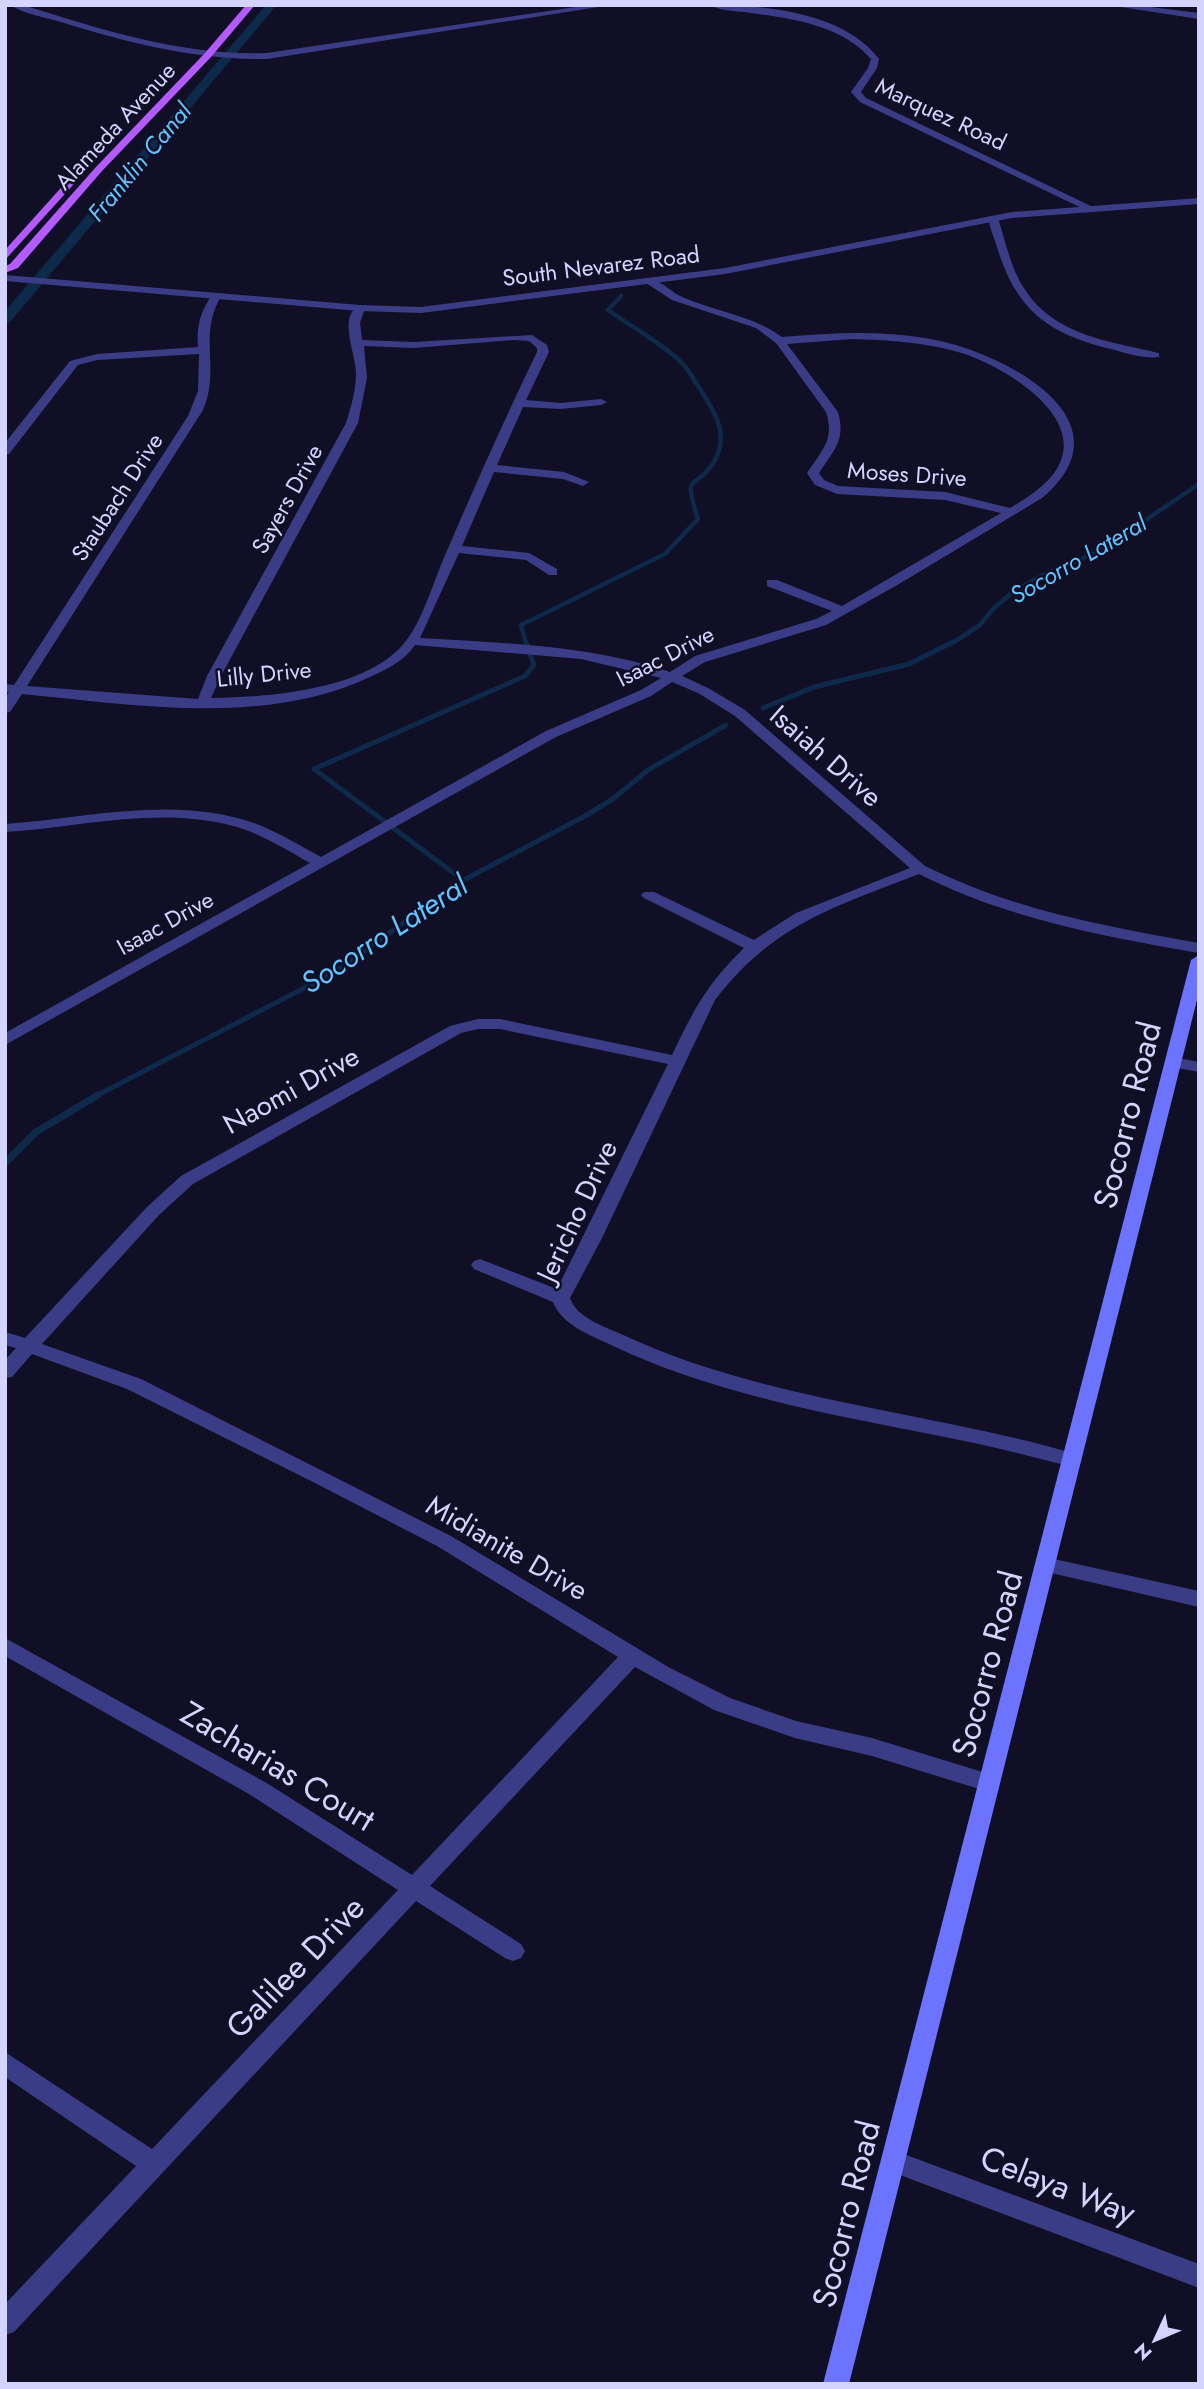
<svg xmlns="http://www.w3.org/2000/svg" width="1204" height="2389" viewBox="0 0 1204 2389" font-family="Jost,sans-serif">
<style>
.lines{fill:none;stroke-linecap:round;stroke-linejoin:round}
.stream-far2{stroke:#0e2a4b;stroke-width:4.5}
.stream-far1{stroke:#0e2a4b;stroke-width:5}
.stream{stroke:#0e2a4b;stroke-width:7}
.canal{fill:#0e2a4b;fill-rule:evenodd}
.minor{fill:#3a3d85;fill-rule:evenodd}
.tertiary{fill:#3a3d85;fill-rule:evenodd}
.secondary{fill:#6b73ff;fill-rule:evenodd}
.primary{fill:#b45bff;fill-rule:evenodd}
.labels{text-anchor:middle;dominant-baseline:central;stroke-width:5;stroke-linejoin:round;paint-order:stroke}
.far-street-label{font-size:23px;fill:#d5d3ff;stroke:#110f26}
.far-water-label{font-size:24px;font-style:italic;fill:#62c3ff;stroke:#110f26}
.street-label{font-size:28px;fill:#d5d3ff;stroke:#110f26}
.water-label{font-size:30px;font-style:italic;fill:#62c3ff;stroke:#110f26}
.near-street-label{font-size:33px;fill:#d5d3ff;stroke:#110f26}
</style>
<rect width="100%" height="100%" fill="#110f26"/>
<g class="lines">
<path class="stream-far2" d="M 526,644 L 521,625 L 665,554 L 698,519 C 681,468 697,493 715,460 C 730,433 713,409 698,386 C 693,379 689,370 683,364 C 665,345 630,326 608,310 L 621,296
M 951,644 L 980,625 L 993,609 L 1014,591 L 1043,575 L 1100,551 L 1199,484"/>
<path class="stream-far1" d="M 526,642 L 527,646
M 763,708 L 814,687 L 909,664 L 953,642
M 463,880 L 314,769 L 525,676 L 534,665 L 530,654
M 94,1097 L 337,971 L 458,883 L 585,816 L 613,799 L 648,770 L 726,725"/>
<path class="stream" d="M 5,1163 L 36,1132 L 98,1095"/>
<path class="canal" d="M 266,5 L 277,5 L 10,322 L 5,323 L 5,311 Z"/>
<path class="minor" d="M 709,5 C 765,5 843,12 879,59 L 877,68 L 861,92 L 866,98 L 1097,209 L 1088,211 L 860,102 L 851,92 L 868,68 L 871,59 C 841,25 794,19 751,13 C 738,11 721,11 709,5 Z
M 989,216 L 998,218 C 1005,240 1010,265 1022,285 C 1051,335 1108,341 1159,353 L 1159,357 C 1144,359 1125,353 1111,349 C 1048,334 1016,310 997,247 C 994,237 988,225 989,216 Z
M 646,279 C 659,278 669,290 680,296 C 715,312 750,314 782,337 C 830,333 878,330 925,338 C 997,349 1137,418 1042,498 L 899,584 L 826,625 L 705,662 L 682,676 L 708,688 L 745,710 L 925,866 C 1014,910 1102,926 1199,943 L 1199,953 C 1102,936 1008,919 919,874 C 834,907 772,925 715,1000 L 602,1238 L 570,1298 C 577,1318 603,1326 621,1334 C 766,1402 927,1410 1079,1455 L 1082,1460 L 1079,1465 L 1072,1467 C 1041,1459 1010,1451 979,1444 C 855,1418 727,1400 611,1345 C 590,1335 562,1325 553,1302 L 474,1269 L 471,1265 L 474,1261 L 480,1259 L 557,1289 L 668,1064 L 500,1029 L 478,1029 L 461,1033 L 193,1184 L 159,1215 L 42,1344 L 141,1379 L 451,1536 L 670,1668 L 730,1698 L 796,1721 L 872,1738 L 989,1774 L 997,1777 L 1000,1783 L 997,1789 L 989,1792 L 872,1756 L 795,1738 L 714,1710 L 635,1667 L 430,1886 L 521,1944 L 525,1951 L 521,1958 L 513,1961 L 505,1958 L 416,1901 L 14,2332 L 5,2335 L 5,2304 L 136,2166 L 5,2077 L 5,2052 L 152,2149 L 398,1890 L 249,1794 L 5,1656 L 5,1638 L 265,1782 L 412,1875 L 618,1657 L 437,1546 L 311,1481 L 127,1389 L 32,1354 L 12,1377 L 5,1378 L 5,1360 L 16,1348 L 5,1345 L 5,1332 L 25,1338 L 147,1207 L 181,1176 L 450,1026 L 478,1019 L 500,1019 L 672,1055 C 694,1009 707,984 744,948 L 644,898 L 641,895 L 644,892 L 654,892 L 754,940 L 796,913 L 910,868 L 735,716 L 698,693 L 672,682 L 651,696 L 556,737 L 5,1045 L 5,1033 L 310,863 C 287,850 263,835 237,827 C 162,805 81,827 5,832 L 5,824 C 88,818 173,795 254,823 C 278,832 299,845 321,857 L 546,731 L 641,690 L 661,678 L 581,659 L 415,645 C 404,661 389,668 372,676 C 266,727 135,705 22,694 L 10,712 L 5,713 L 5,698 L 9,692 L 5,692 L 5,684 L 14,685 L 188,416 L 198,391 L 199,354 L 97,360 L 78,365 L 9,454 L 5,454 L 5,443 L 70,361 L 97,354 L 198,347 C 196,325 201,311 213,293 L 222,295 C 197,334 221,369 203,410 L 27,686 L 198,699 L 207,676 L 346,423 C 351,407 356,390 356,373 C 356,354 337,316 360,305 L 365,308 L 360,323 L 362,340 L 414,342 L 532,335 L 547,345 L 549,352 L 526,400 L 561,403 L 601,399 L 607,402 L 601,405 L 561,409 L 523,407 L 497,465 L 564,472 L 589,482 L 583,486 L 563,479 L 494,472 L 462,546 L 529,553 L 557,569 L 557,575 L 549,575 L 526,560 L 459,553 L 420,638 C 505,643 589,645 670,672 L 695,656 L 816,619 L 832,611 L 767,586 L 767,580 L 777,580 L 842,606 L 1001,513 L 945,500 L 837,494 L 815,485 L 807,473 C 822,450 835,440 826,412 L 776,343 L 756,328 L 672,300 L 646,283 ZM 852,339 C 888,340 923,342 958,352 C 995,362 1077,408 1062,457 C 1055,481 1030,496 1010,508 L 945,492 L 838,486 L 824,480 L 819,473 C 834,450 846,440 838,412 L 787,344 ZM 514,340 L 529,341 L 537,348 L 537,352 C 504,420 473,490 443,560 C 431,589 420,628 399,649 C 356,691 268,697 211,698 L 221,676 L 358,423 L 367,378 L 364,346 L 414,348 Z
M 1173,1057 L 1199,1062 L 1199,1072 L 1167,1066 L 1165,1062 Z
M 1045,1557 L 1199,1591 L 1199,1607 L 1038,1570 L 1035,1565 L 1038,1560 Z
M 893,2150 L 1199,2264 L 1199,2288 L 884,2169 L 881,2161 L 884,2153 Z"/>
<path class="tertiary" d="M 10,5 L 23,5 C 103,30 183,56 267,53 L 589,5 L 611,5 L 267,59 C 196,60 128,43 61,22 C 44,17 24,14 10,5 Z
M 1108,5 L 1134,5 L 1199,13 L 1199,19 Z
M 1199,198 L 1199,204 L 1012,218 L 725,274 L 421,313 L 360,311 L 5,281 L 5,275 L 360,305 L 421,307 L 725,268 L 1012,212 Z"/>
<path class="secondary" d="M 1199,955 L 1199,992 L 849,2384 L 823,2384 L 1191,960 Z"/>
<path class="primary" d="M 246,5 L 255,5 L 211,57 L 102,171 L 18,268 L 5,273 L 5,266 L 10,264 L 96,167 L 205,53 Z
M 95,150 L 103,152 L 5,260 L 5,250 Z"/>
</g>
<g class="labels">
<g class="far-street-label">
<text transform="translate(941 114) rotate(25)">Marquez Road</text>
<text transform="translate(115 126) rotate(-47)">Alameda Avenue</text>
<text transform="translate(601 266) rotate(-7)">South Nevarez Road</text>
<text transform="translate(907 474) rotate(4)">Moses Drive</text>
<text transform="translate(117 497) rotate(-57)">Staubach Drive</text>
<text transform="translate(287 499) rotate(-61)">Sayers Drive</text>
<text transform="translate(665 656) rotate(-27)">Isaac Drive</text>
<text transform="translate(264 674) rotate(-6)">Lilly Drive</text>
<text transform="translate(165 923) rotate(-29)">Isaac Drive</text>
</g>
<g class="far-water-label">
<text transform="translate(139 162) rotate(-50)">Franklin Canal</text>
<text transform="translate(1078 559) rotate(-30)">Socorro Lateral</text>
</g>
<g class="street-label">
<text transform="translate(826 756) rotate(41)">Isaiah Drive</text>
<text transform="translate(291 1090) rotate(-29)">Naomi Drive</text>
<text transform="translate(577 1211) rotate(-65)">Jericho Drive</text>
<text transform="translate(507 1548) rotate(30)">Midianite Drive</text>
</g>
<g class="water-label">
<text transform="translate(384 934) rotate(-33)">Socorro Lateral</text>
</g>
<g class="near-street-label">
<text transform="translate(1127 1115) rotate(-76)">Socorro Road</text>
<text transform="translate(987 1664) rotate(-75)">Socorro Road</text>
<text transform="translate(278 1766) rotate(31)">Zacharias Court</text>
<text transform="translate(295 1967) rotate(-46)">Galilee Drive</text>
<text transform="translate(1058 2185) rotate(21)">Celaya Way</text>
<text transform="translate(846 2214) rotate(-76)">Socorro Road</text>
</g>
</g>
<rect width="1204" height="2389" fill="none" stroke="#d5d3ff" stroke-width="14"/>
<g transform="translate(1155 2340) rotate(226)" stroke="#110f26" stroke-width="5" paint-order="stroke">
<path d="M0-5L12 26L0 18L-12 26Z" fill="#d5d3ff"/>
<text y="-10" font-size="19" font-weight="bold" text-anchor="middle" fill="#d5d3ff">N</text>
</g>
</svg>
